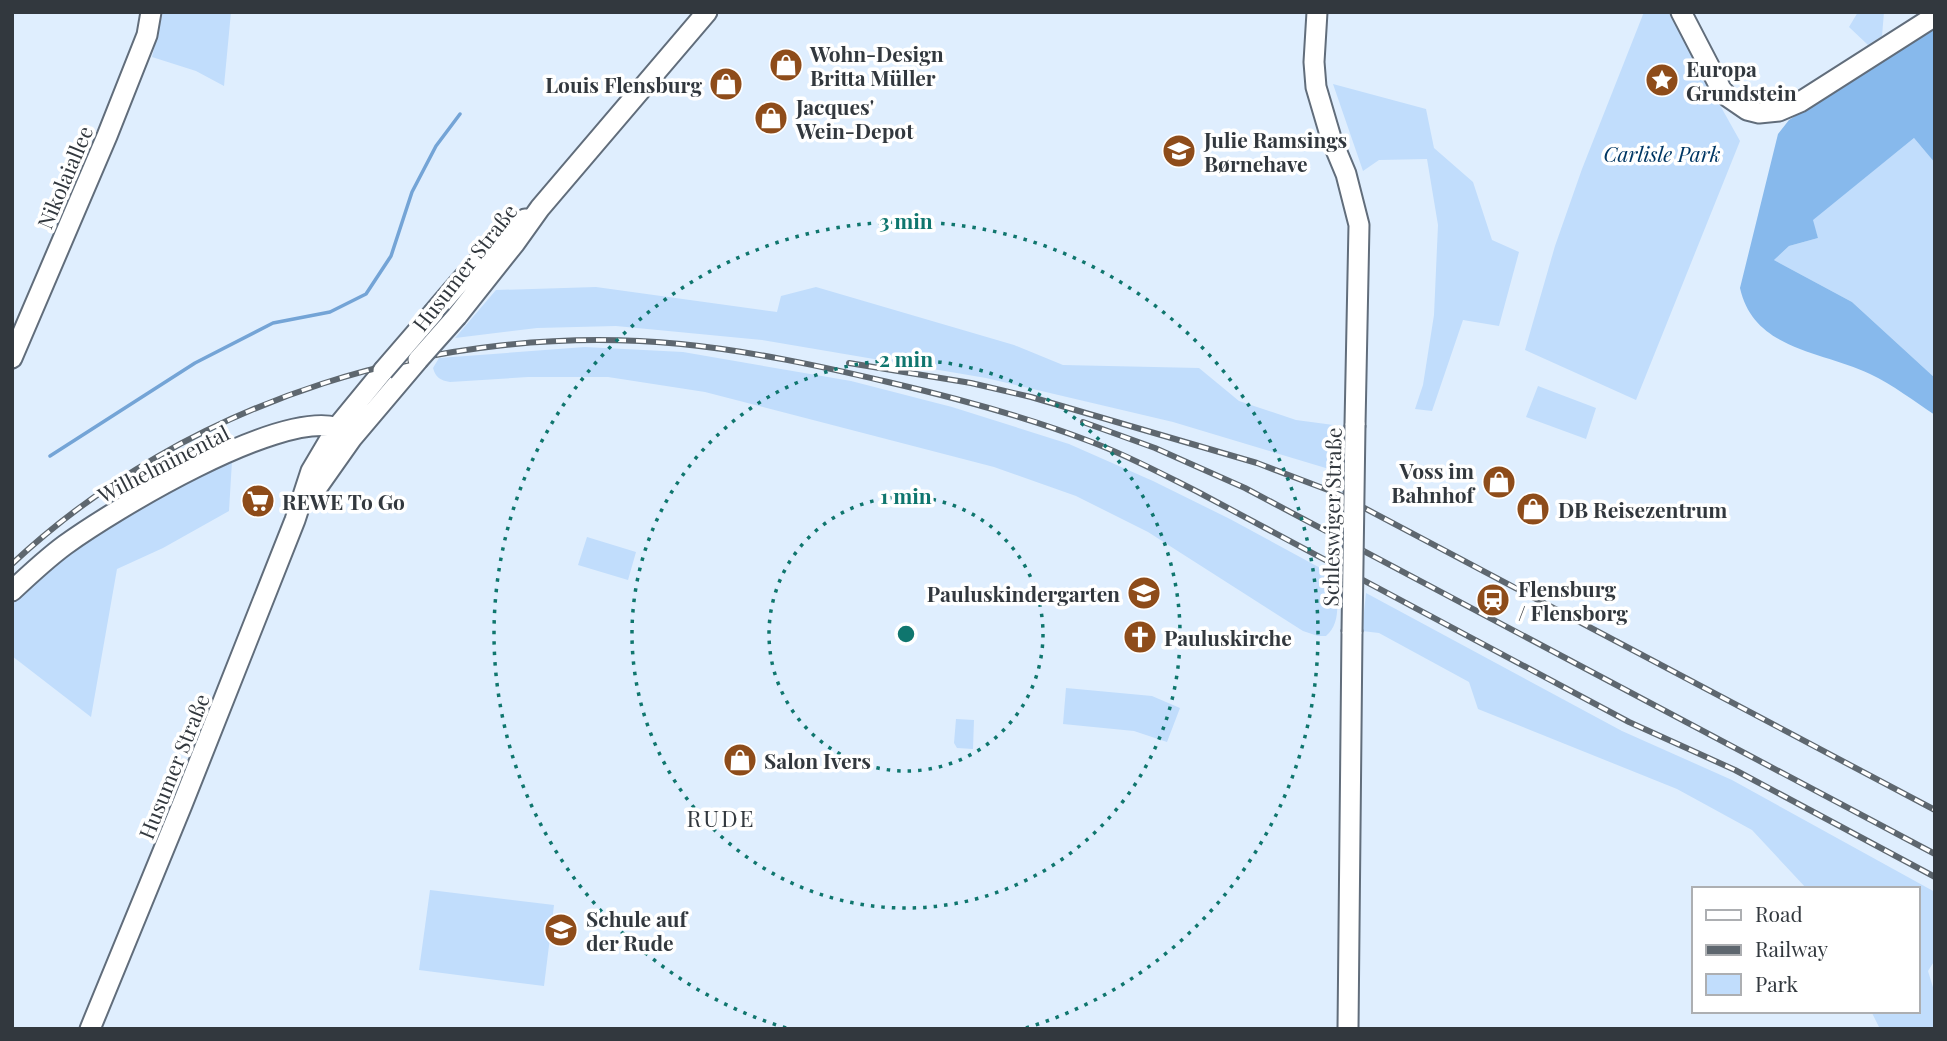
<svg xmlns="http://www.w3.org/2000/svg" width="1947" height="1041" viewBox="0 0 1947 1041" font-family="'Playfair Display',serif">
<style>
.green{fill:#c1ddfc}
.forest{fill:#87b9ec}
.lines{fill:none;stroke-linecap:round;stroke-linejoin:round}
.stream{stroke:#74a4d6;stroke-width:3.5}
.secondary-casing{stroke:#616d7b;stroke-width:23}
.secondary{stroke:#fff;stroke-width:19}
.rail-casing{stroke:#5e676f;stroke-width:6}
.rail{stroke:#fff;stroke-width:3.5;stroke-dasharray:10;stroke-linecap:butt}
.secondary-bridge-casing{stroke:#616d7b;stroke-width:23;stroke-linecap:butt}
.secondary-bridge{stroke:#fff;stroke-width:19}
.ring{fill:none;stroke:#0f766e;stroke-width:3.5;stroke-dasharray:3.5 7}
.labels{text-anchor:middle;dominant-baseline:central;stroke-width:7;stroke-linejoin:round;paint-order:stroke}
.poi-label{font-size:21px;font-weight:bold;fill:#32383e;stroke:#fff;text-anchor:start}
.park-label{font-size:21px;font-style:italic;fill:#003764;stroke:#fff}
.street-label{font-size:21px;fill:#32383e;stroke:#fff}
.neighbourhood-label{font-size:23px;letter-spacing:2px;fill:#32383e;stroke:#fff}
.centre{fill:#0f766e;stroke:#fff;stroke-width:3.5}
.ring-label{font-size:21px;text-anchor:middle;font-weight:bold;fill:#0f766e;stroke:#fff;stroke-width:7;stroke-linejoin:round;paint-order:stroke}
</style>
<rect width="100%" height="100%" fill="#dfeefe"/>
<path class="green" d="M 163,12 L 231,12 L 224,86 L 196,71 L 152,57 Z
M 1644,12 L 1668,12 L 1740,141 L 1636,400 L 1525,350 L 1555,246 L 1582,169 Z
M 1858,12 L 1884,12 L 1882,36 L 1868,45 L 1849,27 Z
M 1333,84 L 1426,109 L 1434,148 L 1473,182 L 1492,240 L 1519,252 L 1499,326 L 1463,320 L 1432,411 L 1415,409 L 1423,385 L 1434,315 L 1438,225 L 1427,159 L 1379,160 L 1363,171 Z
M 1914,138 L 1935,163 L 1935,378 L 1852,302 L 1774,260 L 1789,246 L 1818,238 L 1812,220 Z
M 596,287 L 777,312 L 781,296 L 816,287 L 1014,345 L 1063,365 L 1199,368 L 1239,401 L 1296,420 L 1341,426 L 1339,472 L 1173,422 L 986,378 L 762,340 L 616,326 L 537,328 L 455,338 L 496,290 Z
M 585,347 L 683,352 L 851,381 L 952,407 L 1069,444 L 1153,481 L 1230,519 L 1335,576 C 1336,596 1343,622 1326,636 L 1318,636 L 1303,631 L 1148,532 L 1076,496 L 994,467 L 705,392 L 608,377 L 528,377 L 450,382 C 440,380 436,378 433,368 L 439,358 Z
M 1538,386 L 1596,408 L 1586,439 L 1526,417 Z
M 232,461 L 229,511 L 163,548 L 117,569 L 91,717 L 12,656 L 12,605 C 72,542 152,494 232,461 Z
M 587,537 L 636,552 L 628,580 L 578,565 Z
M 1366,593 L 1622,731 L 1732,780 L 1935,892 L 1935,960 L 1928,971 L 1935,994 L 1935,1029 L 1880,1029 L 1871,1011 L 1917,1011 L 1917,889 L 1807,889 L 1752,830 L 1677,789 L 1478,709 L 1469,682 L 1379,633 L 1362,631 Z
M 1066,688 L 1152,696 L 1180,708 L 1167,742 L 1134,731 L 1063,724 Z
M 956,719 L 974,720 L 973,749 L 957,748 L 954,743 Z
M 430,890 L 554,905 L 544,986 L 419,970 Z"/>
<path class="forest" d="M 1935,28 L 1935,163 L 1914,138 L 1813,220 L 1818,238 L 1789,246 L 1774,260 L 1852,302 L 1935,378 L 1935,415 C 1914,401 1893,385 1870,374 C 1823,351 1754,351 1740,288 L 1778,134 L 1789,120 Z"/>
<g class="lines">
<path class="stream" d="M 50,456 L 195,363 L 273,323 L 330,312 L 366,294 L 391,256 L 412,192 L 436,146 L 460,114"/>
<defs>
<path id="secondary" d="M 1317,12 L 1314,62 L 1316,87 L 1331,138 L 1346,174 L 1359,225 L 1355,425
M 1681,12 L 1721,89 L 1728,97 L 1747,110 L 1759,113 L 1779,111 L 1800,102 L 1935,16
M 434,312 C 462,279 490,245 525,219
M 457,316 L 515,243 L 540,208 L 707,12
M 12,358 L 107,136 L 147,35 L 151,12
M 309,499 L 352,438 L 418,360
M 12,591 C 29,575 46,559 65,545 C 115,509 274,413 335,427 C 341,428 347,434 352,438
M 90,1029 L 182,805 L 295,520 L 311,471 L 337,427 L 383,371
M 1348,1029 L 1352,632"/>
</defs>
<use href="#secondary" class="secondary-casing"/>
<use href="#secondary" class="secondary"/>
<defs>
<path id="rail" d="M 849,363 L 971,383 L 1031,397 L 1257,463 L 1336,493 L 1935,810
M 1083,422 L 1155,448 L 1245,488 L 1935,854
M 12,564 C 188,399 442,321 681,344 C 751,351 820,366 888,382 C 956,398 1024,416 1089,441 C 1127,455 1162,474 1198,492 L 1629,722 L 1735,770 L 1935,877"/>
</defs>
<use href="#rail" class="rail-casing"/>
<use href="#rail" class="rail"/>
<defs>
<path id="secondary-bridge" d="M 418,360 L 457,316
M 383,371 L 434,312
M 1352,632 L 1355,425"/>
</defs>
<use href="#secondary-bridge" class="secondary-bridge-casing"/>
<use href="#secondary-bridge" class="secondary-bridge"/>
</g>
<g class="ring">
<circle cx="906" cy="634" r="137"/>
<circle cx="906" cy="634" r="274"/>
<path d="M786 1028A412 412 0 1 1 1026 1028"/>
</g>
<defs>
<symbol id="shop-disc" viewBox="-11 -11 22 22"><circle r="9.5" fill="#8e4c1a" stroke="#fff"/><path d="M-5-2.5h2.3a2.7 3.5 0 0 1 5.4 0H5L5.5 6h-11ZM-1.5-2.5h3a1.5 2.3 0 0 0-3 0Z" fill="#fff"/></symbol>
<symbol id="sight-disc" viewBox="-11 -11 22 22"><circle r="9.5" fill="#8e4c1a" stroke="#fff"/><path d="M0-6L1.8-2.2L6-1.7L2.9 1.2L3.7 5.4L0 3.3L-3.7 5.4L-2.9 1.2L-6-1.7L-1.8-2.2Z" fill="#fff"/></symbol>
<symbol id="school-disc" viewBox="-11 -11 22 22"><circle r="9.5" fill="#8e4c1a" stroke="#fff"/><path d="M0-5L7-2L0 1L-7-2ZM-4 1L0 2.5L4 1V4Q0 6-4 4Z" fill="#fff"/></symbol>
<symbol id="supermarket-disc" viewBox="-11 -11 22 22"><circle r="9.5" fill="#8e4c1a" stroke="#fff"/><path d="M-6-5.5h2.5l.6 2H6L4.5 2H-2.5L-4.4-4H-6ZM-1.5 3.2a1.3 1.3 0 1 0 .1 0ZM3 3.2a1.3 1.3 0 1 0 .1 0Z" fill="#fff"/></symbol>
<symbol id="station-disc" viewBox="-11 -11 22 22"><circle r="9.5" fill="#8e4c1a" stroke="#fff"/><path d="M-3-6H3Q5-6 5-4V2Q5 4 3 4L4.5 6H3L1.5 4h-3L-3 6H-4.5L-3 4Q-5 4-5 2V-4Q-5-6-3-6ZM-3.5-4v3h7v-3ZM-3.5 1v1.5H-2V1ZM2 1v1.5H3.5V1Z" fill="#fff"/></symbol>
<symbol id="church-disc" viewBox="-11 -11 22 22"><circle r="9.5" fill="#8e4c1a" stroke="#fff"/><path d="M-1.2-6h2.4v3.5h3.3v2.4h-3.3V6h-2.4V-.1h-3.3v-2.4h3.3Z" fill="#fff"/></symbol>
</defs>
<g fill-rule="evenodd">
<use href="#shop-disc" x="767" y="46" width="38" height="38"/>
<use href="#sight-disc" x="1643" y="61" width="38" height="38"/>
<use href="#shop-disc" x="707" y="65" width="38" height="38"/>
<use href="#shop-disc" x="752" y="99" width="38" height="38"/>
<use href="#school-disc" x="1160" y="132" width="38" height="38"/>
<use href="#shop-disc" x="1480" y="463" width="38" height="38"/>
<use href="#supermarket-disc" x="239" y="482" width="38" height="38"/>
<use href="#shop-disc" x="1514" y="490" width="38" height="38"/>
<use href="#school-disc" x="1125" y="574" width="38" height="38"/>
<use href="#station-disc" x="1474" y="581" width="38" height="38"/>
<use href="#church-disc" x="1121" y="618" width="38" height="38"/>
<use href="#shop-disc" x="721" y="741" width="38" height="38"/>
<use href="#school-disc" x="542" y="911" width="38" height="38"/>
</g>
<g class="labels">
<g class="poi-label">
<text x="810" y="53">Wohn-Design<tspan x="810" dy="24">Britta Müller</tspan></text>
<text x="1686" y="68">Europa<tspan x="1686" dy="24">Grundstein</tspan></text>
<text x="702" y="84" text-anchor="end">Louis Flensburg</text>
<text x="796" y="106">Jacques'<tspan x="796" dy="24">Wein-Depot</tspan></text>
<text x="1204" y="139">Julie Ramsings<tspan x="1204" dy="24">Børnehave</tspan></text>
<text x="1474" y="470" text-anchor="end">Voss im<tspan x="1474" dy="24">Bahnhof</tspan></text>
<text x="282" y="501">REWE To Go</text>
<text x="1558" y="509">DB Reisezentrum</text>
<text x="1518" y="588">Flensburg<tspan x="1518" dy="24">/ Flensborg</tspan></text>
<text x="1120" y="593" text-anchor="end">Pauluskindergarten</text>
<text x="1164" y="637">Pauluskirche</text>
<text x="764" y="760">Salon Ivers</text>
<text x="586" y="918">Schule auf<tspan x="586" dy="24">der Rude</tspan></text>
</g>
<g class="park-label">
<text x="1662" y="153">Carlisle Park</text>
</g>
<g class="street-label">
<text transform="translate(64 177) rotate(-67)">Nikolaiallee</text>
<text transform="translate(464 267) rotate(-52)">Husumer Straße</text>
<text transform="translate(163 463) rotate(-27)">Wilhelminental</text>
<text transform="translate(1331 517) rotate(-89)">Schleswiger Straße</text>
<text transform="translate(173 766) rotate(-68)">Husumer Straße</text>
</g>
<g class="neighbourhood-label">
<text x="721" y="817">RUDE</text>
</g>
</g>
<circle cx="906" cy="634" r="10" class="centre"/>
<g class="ring-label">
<text x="906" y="229">3 min</text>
<text x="906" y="367">2 min</text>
<text x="906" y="504">1 min</text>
</g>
<rect width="1947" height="1041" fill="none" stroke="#32383e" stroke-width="28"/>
<rect x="1692" y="887" width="228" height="126" fill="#ffffff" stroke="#adafb2" stroke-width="2"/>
<rect x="1706" y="910" width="35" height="10" fill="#ffffff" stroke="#adafb2" stroke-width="2"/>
<text x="1755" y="922" font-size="21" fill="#32383e">Road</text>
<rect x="1706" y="945" width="35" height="10" fill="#5e676f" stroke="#adafb2" stroke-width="2"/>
<text x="1755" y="957" font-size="21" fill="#32383e">Railway</text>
<rect x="1706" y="974" width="35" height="21" fill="#c1ddfc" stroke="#adafb2" stroke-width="2"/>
<text x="1755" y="992" font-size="21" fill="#32383e">Park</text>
</svg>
